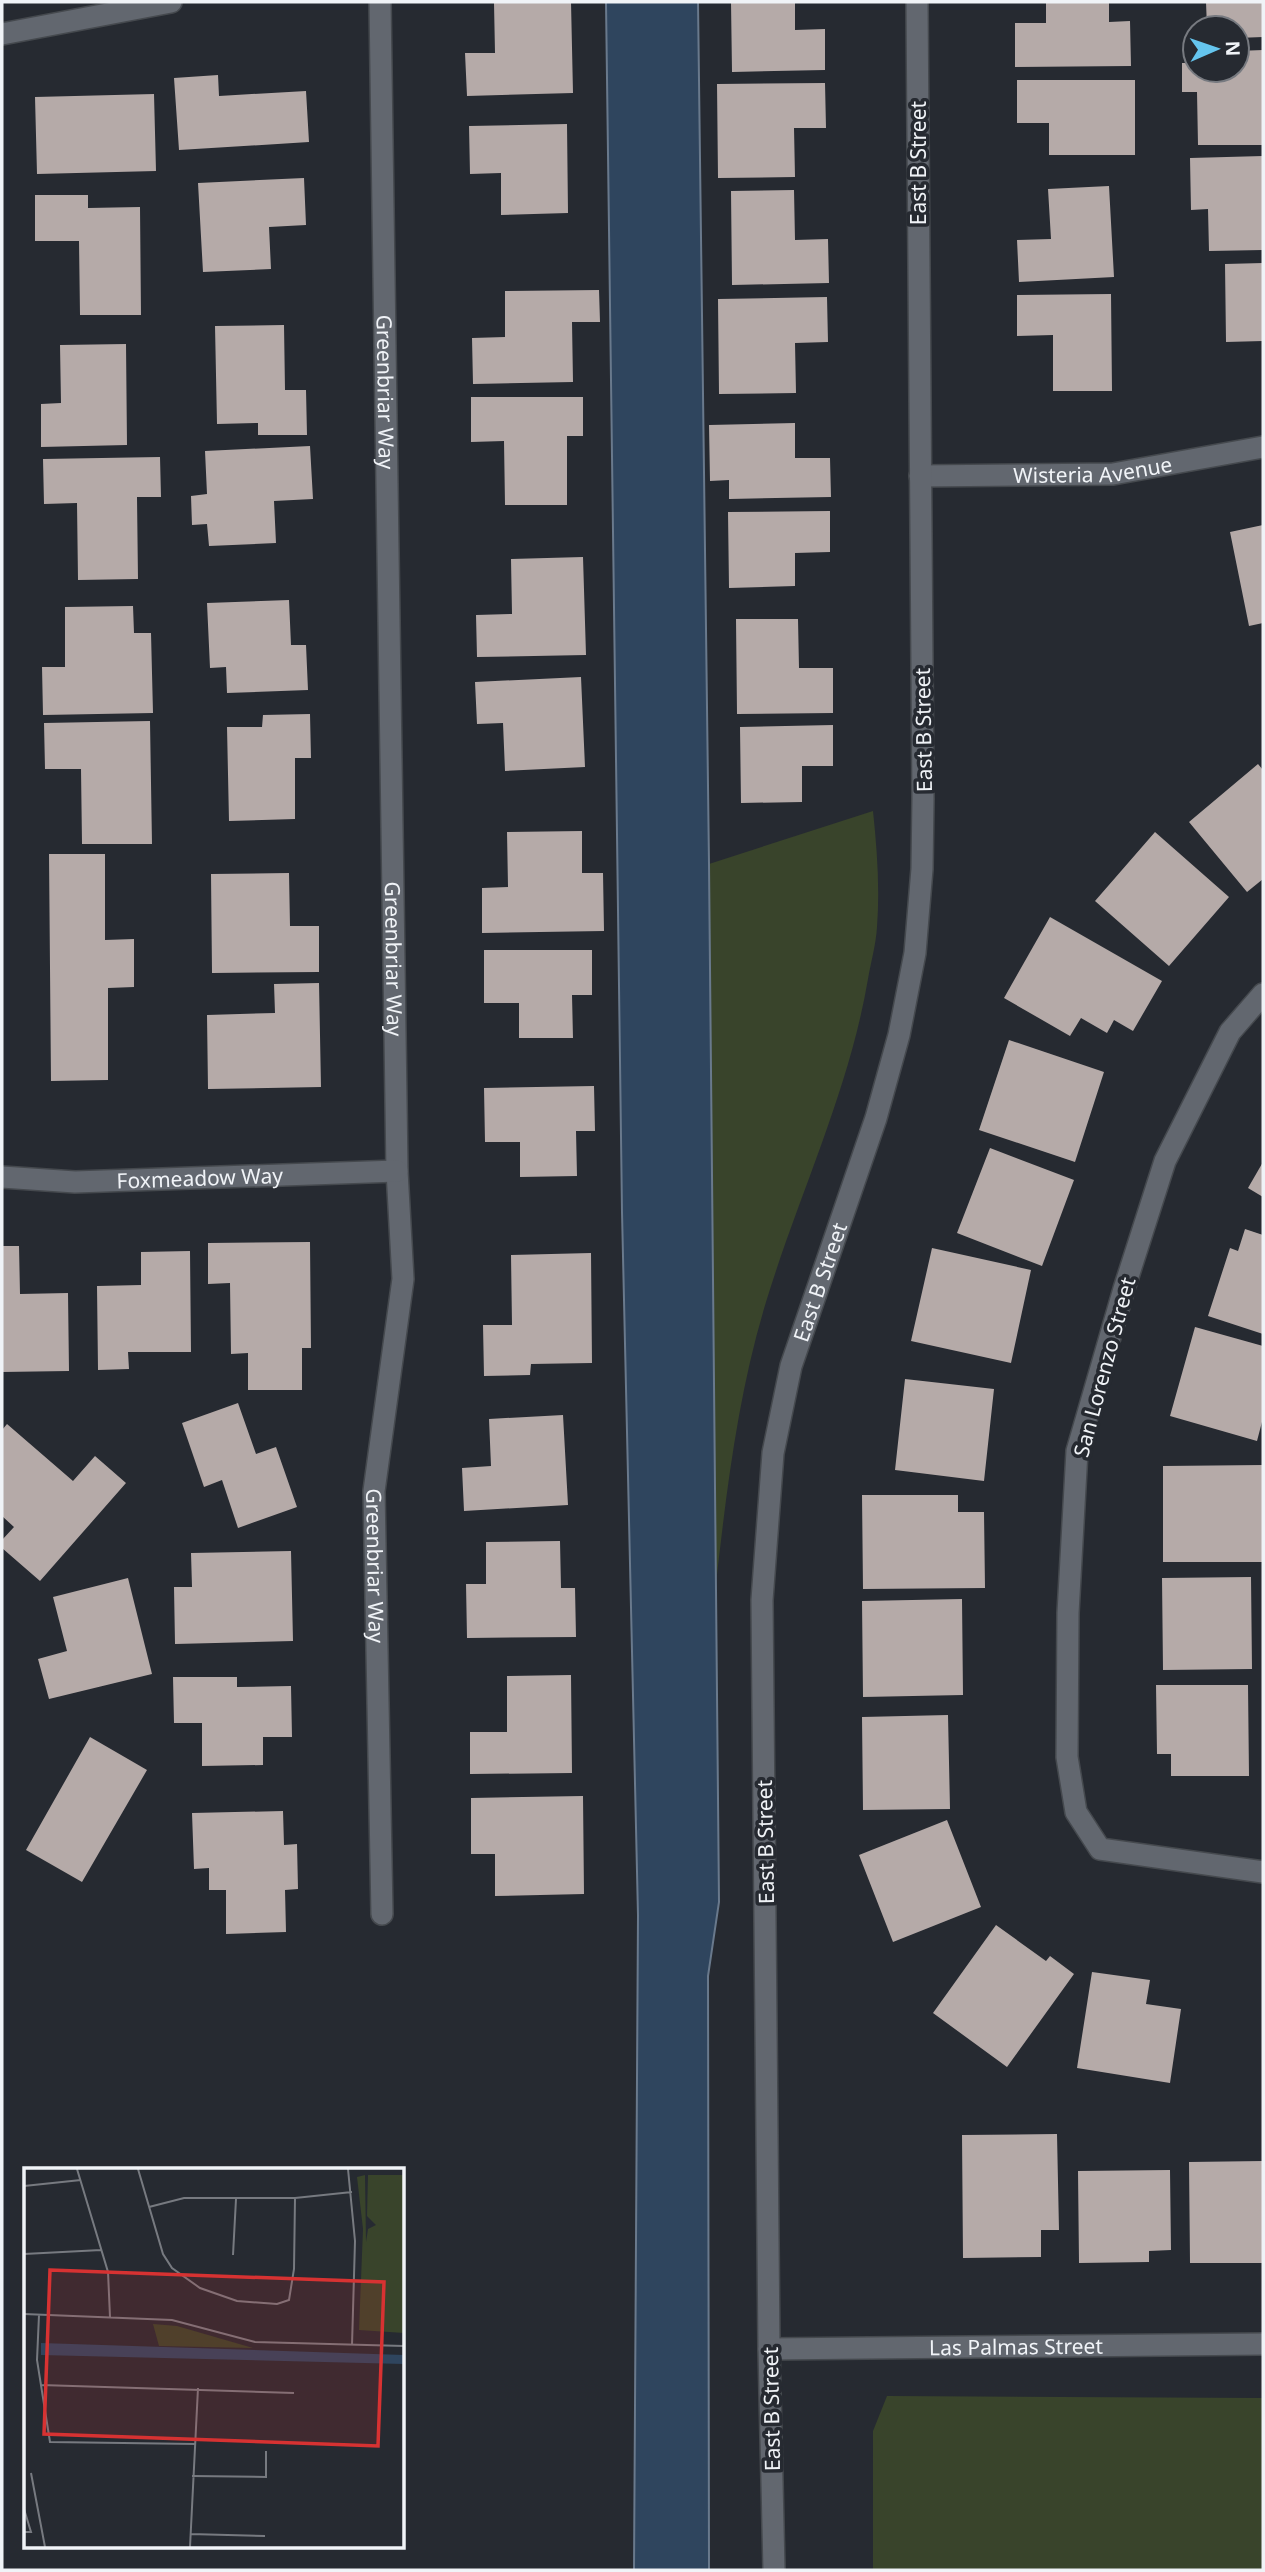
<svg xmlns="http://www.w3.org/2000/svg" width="1265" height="2572" viewBox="0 0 1265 2572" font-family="'Noto Sans',sans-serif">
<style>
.green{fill:#39442b}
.water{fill:#2f455e;stroke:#69798c;stroke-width:2}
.building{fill:#b5aaa8}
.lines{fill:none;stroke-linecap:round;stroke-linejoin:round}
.street-casing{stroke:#45494e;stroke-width:24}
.street{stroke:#62676f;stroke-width:21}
.labels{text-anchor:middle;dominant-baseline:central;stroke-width:7;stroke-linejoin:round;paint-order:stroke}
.street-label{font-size:21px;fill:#f0f3f7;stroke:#262a31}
.inset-road{fill:none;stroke:#777a80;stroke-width:2}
.view{fill:#d73232;fill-opacity:0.15;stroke:#d73232;stroke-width:3.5}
.inset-edge{fill:none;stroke:#f0f3f7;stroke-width:3.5}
</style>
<rect width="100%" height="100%" fill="#262a31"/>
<path class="green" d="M 873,811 C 877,849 880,888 877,927 C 876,944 871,962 868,979 C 849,1091 799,1194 766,1302 C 738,1394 727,1488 716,1583 L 709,864 Z
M 887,2396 L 1263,2398 L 1263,2570 L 873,2570 L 873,2431 Z"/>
<path class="water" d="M 606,2 L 698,2 L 709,864 L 719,1902 L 708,1976 L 709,2570 L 634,2570 L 638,1915 L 622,1212 Z"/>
<path class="building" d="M 571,2 L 573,93 L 467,96 L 465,53 L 495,53 L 494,3 Z
M 731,2 L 795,2 L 795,30 L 825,29 L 825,70 L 732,72 Z
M 1046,2 L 1109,2 L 1109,22 L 1130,21 L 1131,66 L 1015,67 L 1015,23 L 1046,23 Z
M 1206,2 L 1263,2 L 1263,37 L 1237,38 L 1237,28 L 1207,28 Z
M 1263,50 L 1263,145 L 1198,145 L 1197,92 L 1182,92 L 1182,63 L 1195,63 L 1195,70 L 1237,70 L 1237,51 Z
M 218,75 L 219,96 L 306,91 L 309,142 L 179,150 L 174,78 Z
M 1017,80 L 1135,80 L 1135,155 L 1049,155 L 1049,123 L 1017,123 Z
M 825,83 L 826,128 L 794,128 L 795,177 L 718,178 L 717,84 Z
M 154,94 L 156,171 L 37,174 L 35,97 Z
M 567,124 L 568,213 L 501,215 L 501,173 L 470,174 L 469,126 Z
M 1263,156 L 1263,250 L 1209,251 L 1208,209 L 1191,210 L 1190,158 Z
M 304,178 L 306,225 L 269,227 L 271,269 L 203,272 L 198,183 Z
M 1109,186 L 1114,277 L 1019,282 L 1017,240 L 1051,239 L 1048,189 Z
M 794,190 L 795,240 L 828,239 L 829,283 L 732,285 L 731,191 Z
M 35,195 L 88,195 L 88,208 L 140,207 L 141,315 L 80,315 L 79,241 L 35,241 Z
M 1263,263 L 1263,341 L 1226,342 L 1225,264 Z
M 599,290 L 600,322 L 572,322 L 573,382 L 473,384 L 472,338 L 505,337 L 505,291 Z
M 1111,294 L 1112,391 L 1053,391 L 1053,335 L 1017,336 L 1017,295 Z
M 827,297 L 828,342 L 795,343 L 796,393 L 719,394 L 718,299 Z
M 284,325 L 285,390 L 306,390 L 307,435 L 258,435 L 258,423 L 217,424 L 215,326 Z
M 126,344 L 127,445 L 41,447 L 41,404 L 61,403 L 60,345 Z
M 471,397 L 583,397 L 583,436 L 567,436 L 567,505 L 505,505 L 504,441 L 471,442 Z
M 795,423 L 795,458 L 830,458 L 831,497 L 729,499 L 729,480 L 710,481 L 709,425 Z
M 310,446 L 313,499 L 274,501 L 276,543 L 209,546 L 207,524 L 192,525 L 191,496 L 207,494 L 205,451 Z
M 160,457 L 161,497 L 137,497 L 138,579 L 78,580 L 77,503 L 44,504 L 43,459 Z
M 830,511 L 830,552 L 795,553 L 795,586 L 729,588 L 728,512 Z
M 1263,525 L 1263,623 L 1249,626 L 1230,532 Z
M 583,557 L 586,655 L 477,657 L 476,615 L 512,614 L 511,559 Z
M 289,600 L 291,645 L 306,645 L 308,690 L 227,693 L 226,667 L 210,668 L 207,603 Z
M 133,606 L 134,633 L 151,633 L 153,713 L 43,715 L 42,667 L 65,667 L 65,607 Z
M 736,619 L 798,619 L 799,668 L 833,668 L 833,713 L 737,714 Z
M 581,677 L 585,767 L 505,771 L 503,723 L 477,724 L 475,682 Z
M 310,714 L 311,758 L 295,758 L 295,819 L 229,821 L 227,727 L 262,727 L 263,715 Z
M 150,721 L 152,844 L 82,844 L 81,769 L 45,769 L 44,723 Z
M 833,725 L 833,766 L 802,766 L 802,802 L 741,803 L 740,727 Z
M 1258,764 L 1263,770 L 1263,879 L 1247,892 L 1189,822 Z
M 582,831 L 582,873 L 603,873 L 604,931 L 482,933 L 482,888 L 508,887 L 507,832 Z
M 1155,832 L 1229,897 L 1169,966 L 1095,901 Z
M 49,854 L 105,854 L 105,940 L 134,939 L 134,987 L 108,988 L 108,1080 L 51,1081 Z
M 289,873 L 290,926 L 319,926 L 319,972 L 212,973 L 211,874 Z
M 1050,917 L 1162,981 L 1133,1031 L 1114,1020 L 1107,1033 L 1081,1018 L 1070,1036 L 1004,998 Z
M 484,950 L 592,950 L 592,995 L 572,995 L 573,1038 L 519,1038 L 519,1003 L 484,1003 Z
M 319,983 L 321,1087 L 208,1089 L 207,1015 L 275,1013 L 274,984 Z
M 1009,1040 L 1104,1072 L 1075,1162 L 979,1130 Z
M 594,1086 L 595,1131 L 576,1131 L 577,1176 L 520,1177 L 520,1142 L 485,1142 L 484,1088 Z
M 990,1148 L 1074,1180 L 1042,1266 L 957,1233 Z
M 1263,1162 L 1263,1197 L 1248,1188 Z
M 1245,1229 L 1263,1235 L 1263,1334 L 1208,1316 L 1230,1248 L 1238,1251 Z
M 310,1242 L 311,1348 L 302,1348 L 302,1390 L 248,1390 L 248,1353 L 231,1354 L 230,1283 L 208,1284 L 208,1243 Z
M 2,1246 L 19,1246 L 20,1294 L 68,1293 L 69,1371 L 2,1372 Z
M 932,1248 L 1031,1270 L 1011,1363 L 911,1341 Z
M 190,1251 L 191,1352 L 128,1352 L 129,1369 L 98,1370 L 97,1286 L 141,1285 L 141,1252 Z
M 591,1253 L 592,1363 L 531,1364 L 530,1375 L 484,1376 L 483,1325 L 512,1325 L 511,1255 Z
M 1195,1327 L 1263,1346 L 1263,1418 L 1257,1441 L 1170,1416 Z
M 905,1379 L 994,1389 L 984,1481 L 895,1470 Z
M 238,1403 L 256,1454 L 276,1447 L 297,1507 L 238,1528 L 222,1480 L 204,1487 L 182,1423 Z
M 563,1415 L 568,1505 L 464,1511 L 462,1468 L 491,1466 L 489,1419 Z
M 7,1424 L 73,1481 L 95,1456 L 126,1483 L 40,1581 L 2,1548 L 2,1540 L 14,1527 L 2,1516 L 2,1430 Z
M 1263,1465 L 1263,1562 L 1163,1562 L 1163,1466 Z
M 862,1495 L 958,1495 L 958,1512 L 984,1512 L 985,1588 L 863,1589 Z
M 560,1541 L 561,1588 L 575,1588 L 576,1637 L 467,1638 L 466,1584 L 486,1584 L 486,1542 Z
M 291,1551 L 293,1641 L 175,1644 L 174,1587 L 192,1587 L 191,1553 Z
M 1251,1577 L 1252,1669 L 1163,1670 L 1162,1578 Z
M 128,1578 L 152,1674 L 49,1699 L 38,1659 L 67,1651 L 53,1597 Z
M 962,1599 L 963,1695 L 863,1697 L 862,1601 Z
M 571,1675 L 572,1773 L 470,1774 L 470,1732 L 507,1732 L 507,1676 Z
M 173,1677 L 237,1677 L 237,1687 L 291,1686 L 292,1737 L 263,1737 L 263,1765 L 202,1766 L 202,1723 L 174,1723 Z
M 1156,1685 L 1248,1685 L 1249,1776 L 1171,1776 L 1171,1754 L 1157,1754 Z
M 948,1715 L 950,1809 L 863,1810 L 862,1717 Z
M 90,1737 L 147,1770 L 82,1882 L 26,1850 Z
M 583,1796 L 584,1894 L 495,1896 L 495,1854 L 471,1854 L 471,1798 Z
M 283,1811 L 284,1845 L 297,1844 L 298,1889 L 285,1890 L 286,1932 L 226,1934 L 226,1890 L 209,1890 L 209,1868 L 194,1869 L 192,1813 Z
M 947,1820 L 981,1907 L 893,1942 L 859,1855 Z
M 996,1925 L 1046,1961 L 1050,1956 L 1074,1974 L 1007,2067 L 933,2013 Z
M 1092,1972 L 1150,1980 L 1146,2004 L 1181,2009 L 1170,2083 L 1077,2068 Z
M 1057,2134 L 1059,2230 L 1041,2230 L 1041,2257 L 963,2258 L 962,2135 Z
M 1263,2161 L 1263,2263 L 1190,2263 L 1189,2162 Z
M 1170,2170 L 1171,2250 L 1149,2251 L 1149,2262 L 1079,2263 L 1078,2171 Z"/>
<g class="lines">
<defs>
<g id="street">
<path id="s1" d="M 380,2 L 397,1171 L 403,1279 L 374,1491 L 382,1914"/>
<path d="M 2,34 L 171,2"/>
<path id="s2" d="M 920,476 L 1113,474 L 1263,447"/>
<path d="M 1263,994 L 1230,1032 L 1165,1161 L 1124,1289 L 1077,1451 L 1068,1613 L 1067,1757 L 1076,1812 L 1100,1849 L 1263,1872"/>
<path id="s3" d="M 2,1177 L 75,1182 L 397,1171"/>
<path id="s4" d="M 769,2349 L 1263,2344"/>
<path id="s5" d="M 774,2570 L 769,2349 L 762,1600 L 773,1453 L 791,1366 L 876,1118 L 899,1035 L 915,953 L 922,869 L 923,799 L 917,2"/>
</g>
</defs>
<use href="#street" class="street-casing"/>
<use href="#street" class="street"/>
</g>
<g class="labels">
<g class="street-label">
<text transform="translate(918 163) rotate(-90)">East B Street</text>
<text stroke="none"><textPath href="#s1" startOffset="390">Greenbriar Way</textPath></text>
<text stroke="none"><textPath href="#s2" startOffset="173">Wisteria Avenue</textPath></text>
<text transform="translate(923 730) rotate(-91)">East B Street</text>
<text stroke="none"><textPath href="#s1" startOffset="957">Greenbriar Way</textPath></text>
<text stroke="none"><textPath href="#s3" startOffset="198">Foxmeadow Way</textPath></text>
<text stroke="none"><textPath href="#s5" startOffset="1295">East B Street</textPath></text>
<text transform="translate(1104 1367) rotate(-75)">San Lorenzo Street</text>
<text stroke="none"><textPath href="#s1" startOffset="1566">Greenbriar Way</textPath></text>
<text transform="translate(765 1842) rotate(-91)">East B Street</text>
<text stroke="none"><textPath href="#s4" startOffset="247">Las Palmas Street</textPath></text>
<text transform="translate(771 2409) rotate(-91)">East B Street</text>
</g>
</g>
<g transform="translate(24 2168)">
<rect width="380" height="380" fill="#262a31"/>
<path d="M 341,7 L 342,74 L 344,61 L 352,57 L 343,48 L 344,7 L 380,7 L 380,165 L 335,162 L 339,61 L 333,9 ZM 129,156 L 153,158 L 229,180 L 135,178 Z" fill="#39442b"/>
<path d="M 17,175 L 380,187 L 380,196 L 17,187 Z" fill="#2f455e"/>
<path class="inset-road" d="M 53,1 L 84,104 L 86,149M 114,1 L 139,86 L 148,100 L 176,120 L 213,133 L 253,136 L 265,132 L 270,101 L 271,30M 324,1 L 331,73 L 328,177M 0,18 L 57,12M 125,39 L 160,30 L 271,30 L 328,24M 0,86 L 77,82M 209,87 L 212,31M 0,146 L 148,152 L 231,174 L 380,178M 15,147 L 13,192 L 26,274 L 172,276M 17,217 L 270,225M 7,305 L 21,379M 168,308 L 242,309 L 242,283M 0,341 L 7,364 L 0,364M 166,366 L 241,368M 166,379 L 174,220"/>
<path class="view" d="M 26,102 L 360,114 L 354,278 L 20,266 Z"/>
<rect width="380" height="380" class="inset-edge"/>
</g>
<rect width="1265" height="2572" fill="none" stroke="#f0f3f7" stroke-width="7"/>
<g transform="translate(1216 49) rotate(88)"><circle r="33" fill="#262a31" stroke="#777a80" stroke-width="2"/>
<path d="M0-5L12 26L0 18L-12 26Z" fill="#65c5ee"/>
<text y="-10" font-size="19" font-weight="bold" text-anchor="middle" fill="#f0f3f7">N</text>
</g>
</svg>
